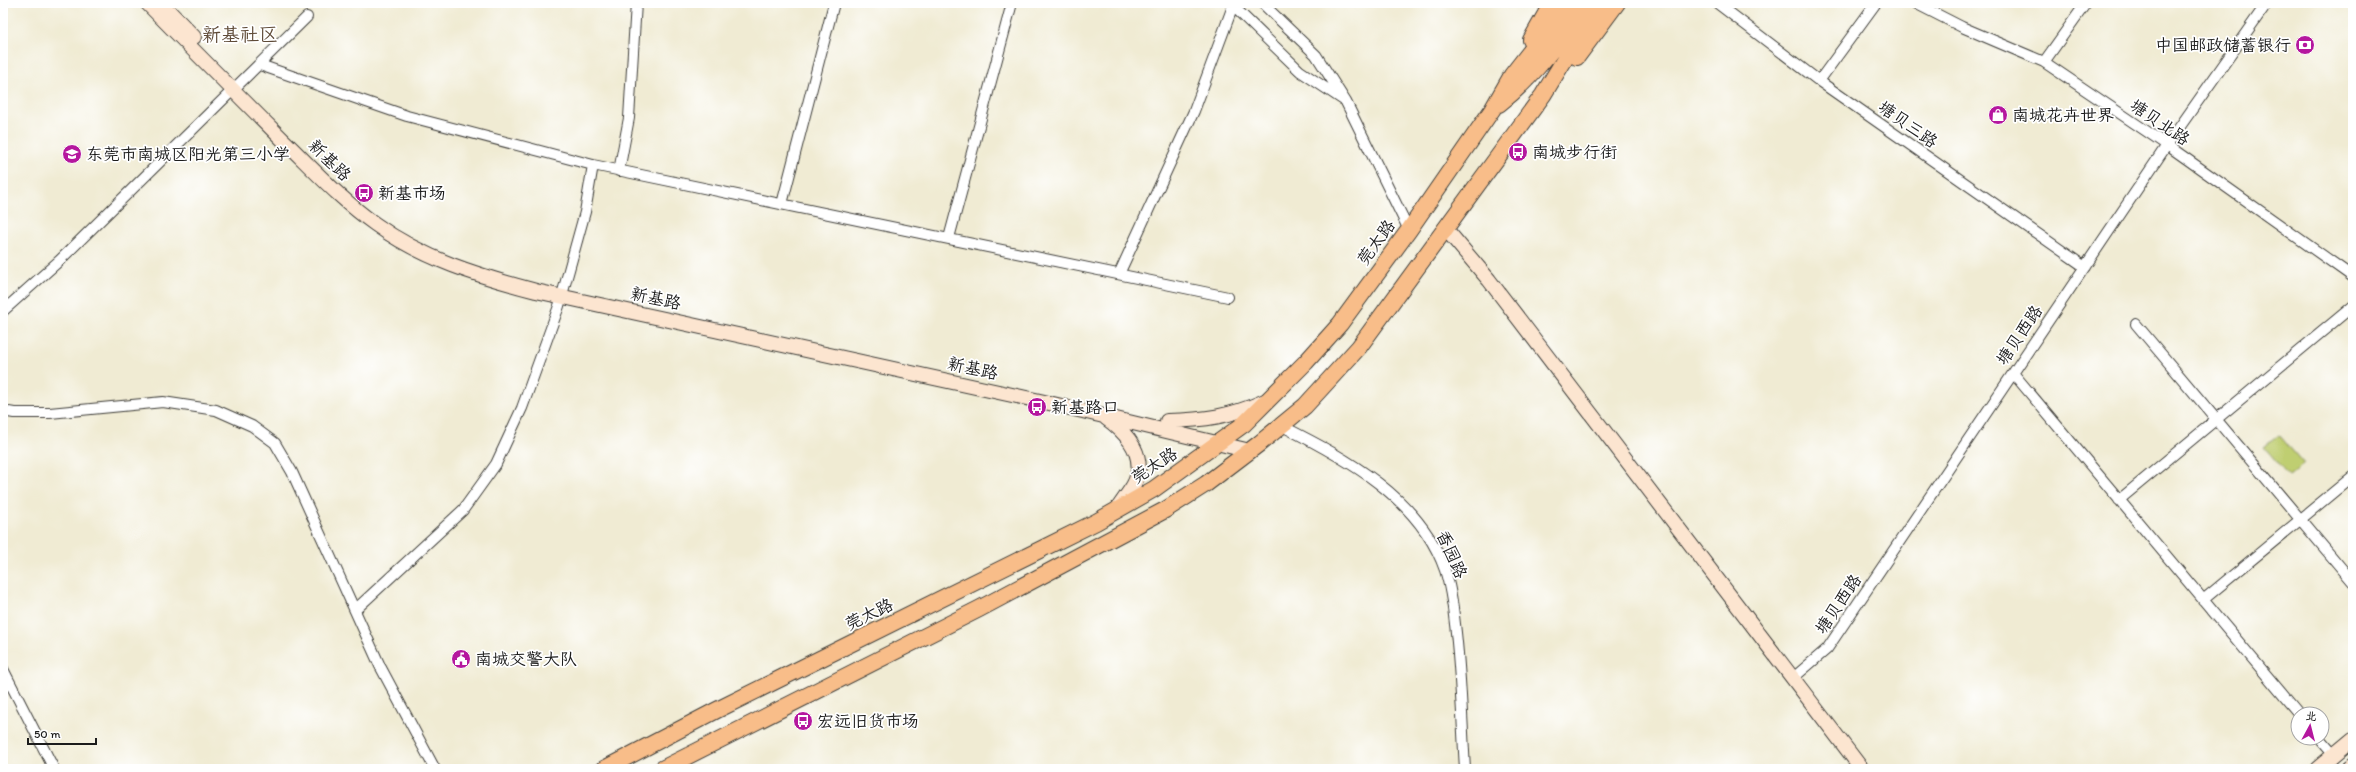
<svg xmlns="http://www.w3.org/2000/svg" width="2356" height="772" viewBox="0 0 2356 772" font-family="Itim,'LXGW WenKai TC',sans-serif">
<style>
.green{fill:#bfce71;stroke:#6e7546}
.lines{fill:none;stroke-linecap:round;stroke-linejoin:round}
.street-casing{stroke:#3c3b37;stroke-width:12}
.secondary-casing{stroke:#3c3b37;stroke-width:16}
.primary-casing{stroke:#3c3b37;stroke-width:18}
.street{stroke:#fff;stroke-width:10}
.secondary{stroke:#fce5d0;stroke-width:14}
.primary{stroke:#f8bd89;stroke-width:16}
.labels{text-anchor:middle;dominant-baseline:central;stroke-width:3.5;stroke-linejoin:round;paint-order:stroke}
.poi-label{font-size:17px;fill:#1c1c1c;stroke:#fff;text-anchor:start}
.street-label{font-size:17px;fill:#1c1c1c;stroke:#fff}
.quarter-label{font-size:19px;fill:#5f4b38;stroke:#fff}
</style>
<rect width="100%" height="100%" fill="#fff"/>
<filter id="ink" filterUnits="userSpaceOnUse"><feTurbulence type="fractalNoise" baseFrequency=".025" numOctaves="2"/><feDisplacementMap in="SourceGraphic" scale="8" xChannelSelector="R" yChannelSelector="G"/><feConvolveMatrix kernelMatrix="1 2 1 2 8 2 1 2 1" color-interpolation-filters="sRGB"/></filter>
<filter id="wash" filterUnits="userSpaceOnUse"><feTurbulence type="fractalNoise" baseFrequency=".012" numOctaves="4" result="noise"/><feDisplacementMap in="SourceGraphic" scale="16" xChannelSelector="R" yChannelSelector="G"/><feGaussianBlur stdDeviation="0.9" result="paint"/><feColorMatrix in="noise" values="0 0 0 0 0 0 0 0 0 0 0 0 0 0 0 0 0 1.4 0 .05"/><feComposite in="paint" operator="in"/></filter>
<g filter="url(#wash)">
<rect width="100%" height="100%" fill="#f0ebd3"/>
<path class="green" d="M 2279,435 L 2304,464 L 2289,476 L 2264,447 Z"/>
</g>
<g filter="url(#ink)">
<g class="lines">
<defs>
<path id="street" d="M 1230,3 L 1300,71 L 1342,99
M 1262,3 L 1316,55 L 1346,102 L 1409,230
M 1717,3 L 1819,81 L 2085,267
M 1915,3 L 1962,27 L 2044,62 L 2167,145 L 2353,277
M 2044,62 L 2086,3
M 260,65 L 407,116 L 593,165 L 1228,297
M 1819,81 L 1876,3
M 619,171 L 629,118 L 636,3
M 782,204 L 834,3
M 949,238 L 1012,3
M 1119,274 L 1194,111 L 1233,6
M 3,311 L 59,261 L 307,17
M 2136,324 L 2353,582
M 2013,373 L 2299,714
M 3,411 L 14,413 L 50,413 L 163,402 L 216,410 L 252,426 L 275,443 L 292,472 L 380,666 L 435,769
M 1282,426 C 1346,458 1420,498 1445,570 C 1451,588 1453,606 1455,624 C 1461,672 1462,721 1465,769
M 2119,500 L 2353,306
M 2203,600 L 2353,476
M 355,610 L 463,510 L 496,464 L 522,408 L 559,306 L 585,212 L 593,165
M 3,669 L 54,769
M 1792,679 L 1827,649 L 2167,145 L 2267,3
M 2319,738 L 2334,755"/>
<path id="secondary" d="M 147,3 C 192,49 238,95 283,140 C 313,169 341,200 375,224 C 423,259 479,276 536,291 L 1049,403 L 1250,451
M 161,3 L 194,37
M 1445,228 L 1489,280 L 1862,769
M 1106,418 C 1128,434 1149,458 1133,486 C 1128,494 1121,503 1116,511
M 1167,421 C 1205,420 1229,417 1265,401
M 2317,769 L 2353,739
M 2347,769 L 2353,764"/>
<path id="primary" d="M 1531,40 L 1552,3
M 1577,57 L 1617,3
M 1499,104 C 1536,75 1559,41 1586,3
M 604,769 L 717,710 L 1096,522 L 1154,489 L 1244,424 L 1306,362 L 1340,324 L 1409,230 L 1492,110 L 1512,75 L 1568,3
M 662,769 L 979,609 L 1165,510 L 1206,484 L 1260,443 L 1305,406 L 1359,347 L 1543,95 L 1574,44 L 1603,3"/>
</defs>
<use href="#street" class="street-casing"/>
<use href="#secondary" class="secondary-casing"/>
<use href="#primary" class="primary-casing"/>
<use href="#street" class="street"/>
<use href="#secondary" class="secondary"/>
<use href="#primary" class="primary"/>
</g>
</g>
<defs>
<symbol id="bank-disc" viewBox="-11 -11 22 22"><circle r="9.5" fill="#b5179e" stroke="#fff"/><path d="M-6-4H6V4H-6ZM0-2.3a2.3 2.3 0 1 0 0 4.6a2.3 2.3 0 1 0 0-4.6Z" fill="#fff"/></symbol>
<symbol id="shop-disc" viewBox="-11 -11 22 22"><circle r="9.5" fill="#b5179e" stroke="#fff"/><path d="M-5-2.5h2.3a2.7 3.5 0 0 1 5.4 0H5L5.5 6h-11ZM-1.5-2.5h3a1.5 2.3 0 0 0-3 0Z" fill="#fff"/></symbol>
<symbol id="bus-disc" viewBox="-11 -11 22 22"><circle r="9.5" fill="#b5179e" stroke="#fff"/><path d="M-5-6H5V4H4V6H2V4H-2V6H-4V4H-5ZM-3.5-4V0h7V-4ZM-3.5 1.2v1.5H-2V1.2ZM2 1.2v1.5H3.5V1.2Z" fill="#fff"/></symbol>
<symbol id="school-disc" viewBox="-11 -11 22 22"><circle r="9.5" fill="#b5179e" stroke="#fff"/><path d="M0-5L7-2L0 1L-7-2ZM-4 1L0 2.5L4 1V4Q0 6-4 4Z" fill="#fff"/></symbol>
<symbol id="civic-disc" viewBox="-11 -11 22 22"><circle r="9.5" fill="#b5179e" stroke="#fff"/><path d="M-.6-6.5H3V-4.5H.6V-3L4-1V1h2V6H-6V1h2V-1L-.6-3ZM-1.2 2.5V6h2.4V2.5Z" fill="#fff"/></symbol>
</defs>
<g fill-rule="evenodd">
<use href="#bank-disc" x="2294" y="34" width="22" height="22"/>
<use href="#shop-disc" x="1987" y="104" width="22" height="22"/>
<use href="#bus-disc" x="1507" y="141" width="22" height="22"/>
<use href="#school-disc" x="61" y="143" width="22" height="22"/>
<use href="#bus-disc" x="353" y="182" width="22" height="22"/>
<use href="#bus-disc" x="1026" y="396" width="22" height="22"/>
<use href="#civic-disc" x="450" y="648" width="22" height="22"/>
<use href="#bus-disc" x="792" y="710" width="22" height="22"/>
</g>
<g class="labels">
<g class="poi-label">
<text x="2291" y="45" text-anchor="end">中国邮政储蓄银行</text>
<text x="2012" y="115">南城花卉世界</text>
<text x="1532" y="152">南城步行街</text>
<text x="86" y="154">东莞市南城区阳光第三小学</text>
<text x="378" y="193">新基市场</text>
<text x="1051" y="407">新基路口</text>
<text x="475" y="659">南城交警大队</text>
<text x="817" y="721">宏远旧货市场</text>
</g>
<g class="street-label">
<text transform="translate(2160 122) rotate(34)">塘贝北路</text>
<text transform="translate(1908 124) rotate(35)">塘贝三路</text>
<text transform="translate(330 160) rotate(44)">新基路</text>
<text transform="translate(1376 242) rotate(-54)">莞太路</text>
<text transform="translate(656 298) rotate(12)">新基路</text>
<text transform="translate(2019 335) rotate(-56)">塘贝西路</text>
<text transform="translate(973 368) rotate(12)">新基路</text>
<text transform="translate(1154 465) rotate(-33)">莞太路</text>
<text transform="translate(1452 554) rotate(66)">香园路</text>
<text transform="translate(1838 604) rotate(-56)">塘贝西路</text>
<text transform="translate(869 614) rotate(-26)">莞太路</text>
</g>
<g class="quarter-label">
<text x="240" y="34">新基社区</text>
</g>
</g>
<rect width="2356" height="772" fill="none" stroke="#fff" stroke-width="16"/>
<g transform="translate(2310 726) rotate(7)"><circle r="19" fill="#ffffff" stroke="#a4a4a4"/>
<path d="M0-3L7 15L0 10L-7 15Z" fill="#b5179e"/>
<text y="-6" font-size="11" font-weight="bold" text-anchor="middle" fill="#1c1c1c">北</text>
</g>
<path d="M28 738v6h68v-6" fill="none" stroke="#1c1c1c" stroke-width="2"/>
<text x="34" y="738" font-size="12" fill="#1c1c1c" stroke="#ffffff" stroke-width="3" paint-order="stroke">50 m</text>
</svg>
